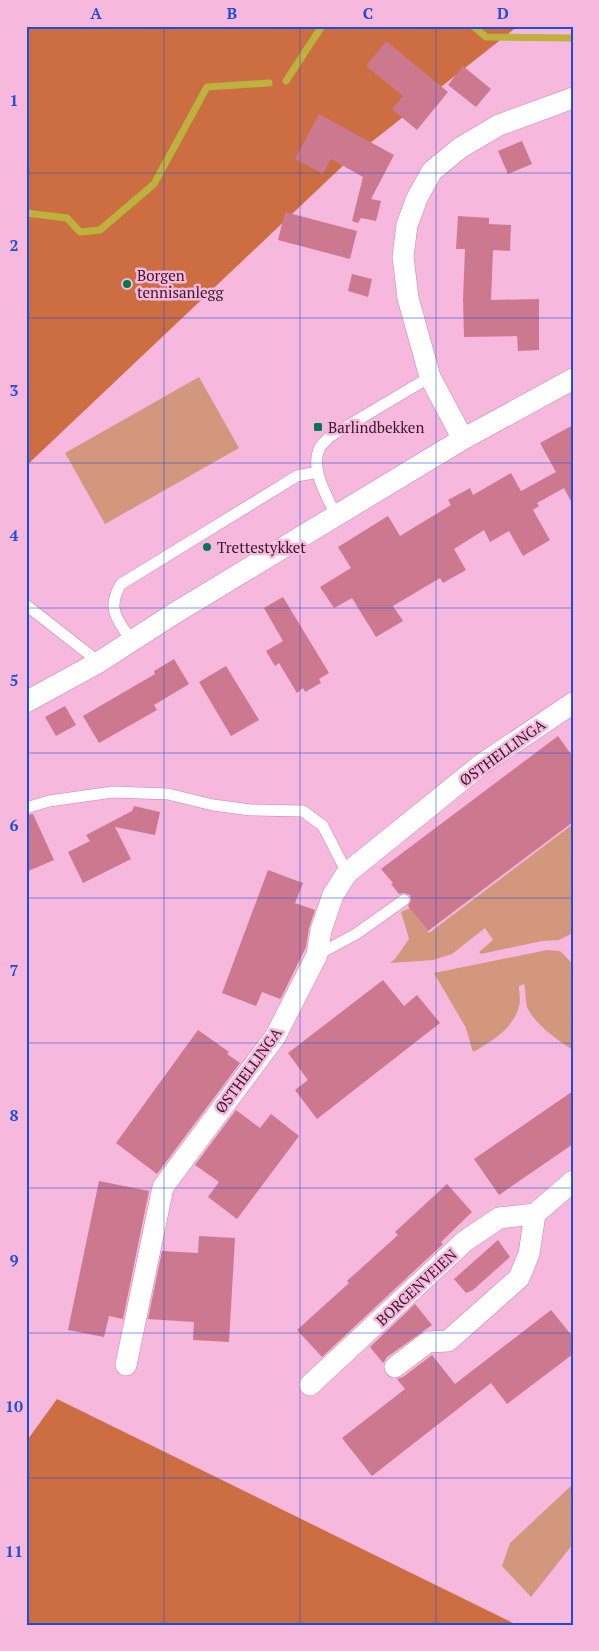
<svg xmlns="http://www.w3.org/2000/svg" width="599" height="1651" viewBox="0 0 599 1651" font-family="'PT Serif',serif">
<style>
.green{fill:#d3977e}
.forest{fill:#cd6d42}
.lines{fill:none;stroke-linecap:round;stroke-linejoin:round}
.stream{stroke:#bdb23e;stroke-width:7}
.building{fill:#cc788e}
.lane-casing{stroke:#cd82af;stroke-width:12}
.street-casing{stroke:#cd82af;stroke-width:22}
.lane{stroke:#fff;stroke-width:11}
.street{stroke:#fff;stroke-width:21}
.grid{fill:none;stroke:#1d4ed8;stroke-width:1;stroke-opacity:0.55}
.poi-dot{fill:#017853;stroke:#f7b8dd;stroke-width:2}
.labels{text-anchor:middle;dominant-baseline:central;stroke-width:5;stroke-linejoin:round;paint-order:stroke}
.poi-label{font-size:15px;fill:#37192b;stroke:#f7b8dd;text-anchor:start}
.street-label{font-size:15px;fill:#37192b;stroke:#f7b8dd}
.neatline{fill:none;stroke:#1d4ed8;stroke-width:2}
.grid-label{font-size:16px;text-anchor:middle;font-weight:bold;fill:#1d4ed8}
</style>
<rect width="100%" height="100%" fill="#f7b8dd"/>
<path class="green" d="M 199,377 L 239,448 L 105,524 L 65,453 Z
M 573,824 L 573,933 L 559,940 L 542,941 L 481,954 L 479,952 L 493,940 L 485,928 L 452,954 L 433,960 L 390,963 L 395,959 L 409,939 L 401,912 L 410,908 L 429,933 Z
M 547,950 L 560,951 L 573,964 L 573,1050 C 558,1041 534,1023 527,1007 C 525,1000 526,991 524,984 L 519,986 C 519,993 521,1000 519,1006 C 514,1028 492,1041 473,1052 L 466,1028 L 434,973 Z
M 573,1484 L 573,1544 L 531,1597 L 502,1566 L 510,1543 Z"/>
<path class="forest" d="M 26,26 L 518,26 L 350,159 L 26,466 Z
M 57,1399 L 517,1625 L 26,1625 L 26,1442 Z"/>
<g class="lines">
<path class="stream" d="M 473,26 L 486,37 L 573,38
M 286,81 L 322,26
M 26,213 L 67,218 L 80,232 L 100,230 L 154,184 L 207,87 L 269,83"/>
</g>
<path class="building" d="M 386,41 L 448,92 L 417,130 L 392,109 L 403,96 L 366,66 Z
M 463,66 L 491,89 L 476,107 L 448,85 Z
M 319,114 L 394,155 L 371,199 L 381,201 L 376,221 L 361,218 L 358,223 L 352,221 L 363,177 L 331,159 L 323,174 L 295,159 Z
M 522,141 L 532,164 L 508,174 L 498,151 Z
M 285,212 L 357,231 L 350,259 L 278,240 Z
M 458,216 L 489,218 L 489,224 L 511,225 L 510,251 L 493,250 L 491,300 L 539,299 L 539,350 L 518,351 L 517,336 L 464,337 L 463,300 L 465,249 L 456,249 Z
M 352,274 L 372,279 L 368,297 L 348,291 Z
M 573,425 L 573,505 L 564,488 L 537,503 L 539,506 L 533,510 L 550,540 L 523,556 L 509,531 L 490,542 L 484,530 L 454,549 L 466,570 L 443,583 L 440,578 L 393,606 L 403,621 L 376,637 L 352,598 L 334,608 L 320,587 L 351,568 L 338,547 L 388,516 L 400,536 L 451,505 L 448,500 L 470,488 L 473,495 L 511,473 L 521,491 L 556,472 L 540,443 Z
M 283,597 L 329,673 L 319,679 L 321,683 L 305,692 L 303,688 L 297,693 L 279,663 L 275,666 L 266,651 L 283,641 L 264,608 Z
M 174,659 L 189,684 L 154,705 L 157,710 L 99,743 L 83,716 L 155,674 L 154,671 Z
M 226,666 L 259,720 L 231,736 L 199,682 Z
M 65,706 L 76,725 L 56,736 L 45,717 Z
M 558,736 L 573,757 L 573,822 L 428,931 L 408,906 L 411,900 L 410,895 L 404,893 L 399,894 L 391,884 L 393,883 L 381,869 Z
M 134,806 L 160,812 L 155,835 L 115,827 L 131,859 L 83,883 L 68,852 L 90,841 L 86,835 L 132,811 Z
M 33,814 L 54,860 L 26,872 L 26,815 Z
M 268,870 L 303,883 L 295,903 L 315,910 L 309,928 L 306,947 L 282,996 L 280,999 L 262,992 L 256,1006 L 222,993 Z
M 383,980 L 404,1006 L 417,995 L 440,1023 L 317,1119 L 295,1090 L 308,1080 L 288,1053 Z
M 198,1030 L 229,1052 L 227,1054 L 240,1063 L 157,1174 L 116,1143 Z
M 573,1091 L 573,1144 L 499,1195 L 474,1159 Z
M 236,1110 L 260,1128 L 271,1114 L 299,1136 L 237,1219 L 208,1197 L 219,1182 L 195,1165 Z
M 99,1181 L 149,1191 L 123,1319 L 109,1316 L 104,1337 L 68,1330 Z
M 447,1184 L 472,1212 L 441,1242 L 443,1244 L 322,1357 L 297,1330 L 349,1283 L 347,1281 L 398,1235 L 395,1232 Z
M 199,1236 L 235,1238 L 229,1342 L 193,1340 L 194,1322 L 148,1319 L 162,1251 L 198,1253 Z
M 498,1240 L 510,1257 L 473,1290 L 466,1293 L 454,1279 Z
M 415,1304 L 432,1325 L 387,1357 L 383,1363 L 370,1347 Z
M 551,1310 L 573,1337 L 573,1354 L 507,1404 L 491,1383 L 372,1476 L 342,1438 L 405,1389 L 397,1379 L 403,1377 L 432,1355 L 455,1384 Z"/>
<g class="lines">
<defs>
<path id="lane" d="M 336,516 C 328,497 310,471 319,449 C 321,445 326,441 329,437 L 430,377
M 26,605 L 99,662
M 132,641 C 117,619 106,609 121,584 L 297,476 L 318,472
M 26,808 L 49,801 L 113,792 L 168,794 L 213,805 L 251,810 L 303,811 L 323,826 L 347,873
M 317,955 L 356,934 L 404,900"/>
<path id="street" d="M 463,439 L 430,377 L 408,298 L 403,257 L 407,225 L 417,198 L 432,171 L 460,148 L 499,125 L 573,98
M 26,702 L 99,662 L 175,613 L 463,439 L 573,379
M 126,1365 L 163,1187 L 275,1037 L 317,955 L 321,930 L 333,895 L 347,873 L 482,764 L 573,703
M 395,1367 L 428,1342 L 448,1341 L 519,1278 L 529,1254 L 535,1214
M 310,1385 L 465,1241 L 499,1218 L 535,1214 L 573,1181"/>
</defs>
<use href="#lane" class="lane-casing"/>
<use href="#street" class="street-casing"/>
<use href="#lane" class="lane"/>
<use href="#street" class="street"/>
</g>
<path class="grid" d="M 164,26 L 164,1625M 300,26 L 300,1625M 436,26 L 436,1625M 26,173 L 573,173M 26,318 L 573,318M 26,463 L 573,463M 26,608 L 573,608M 26,753 L 573,753M 26,898 L 573,898M 26,1043 L 573,1043M 26,1188 L 573,1188M 26,1333 L 573,1333M 26,1478 L 573,1478"/>
<g class="poi-dot">
<circle cx="127" cy="284" r="5"/>
<rect x="313" y="422" width="10" height="10" rx="2.5"/>
<circle cx="207" cy="547" r="5"/>
</g>
<g class="labels">
<g class="poi-label">
<text x="137" y="275">Borgen<tspan x="137" dy="17">tennisanlegg</tspan></text>
<text x="328" y="427">Barlindbekken</text>
<text x="217" y="547">Trettestykket</text>
</g>
<g class="street-label">
<text transform="translate(502 752) rotate(-36)">ØSTHELLINGA</text>
<text transform="translate(248 1070) rotate(-54)">ØSTHELLINGA</text>
<text transform="translate(416 1287) rotate(-43)">BORGENVEIEN</text>
</g>
</g>
<rect width="599" height="1651" fill="none" stroke="#f7b8dd" stroke-width="55"/>
<rect x="28" y="28" width="544" height="1596" class="neatline"/>
<g class="grid-label">
<text x="96" y="19">A</text>
<text x="232" y="19">B</text>
<text x="368" y="19">C</text>
<text x="503" y="19">D</text>
<text x="14" y="106">1</text>
<text x="14" y="251">2</text>
<text x="14" y="396">3</text>
<text x="14" y="541">4</text>
<text x="14" y="686">5</text>
<text x="14" y="831">6</text>
<text x="14" y="976">7</text>
<text x="14" y="1121">8</text>
<text x="14" y="1266">9</text>
<text x="14" y="1412">10</text>
<text x="14" y="1557">11</text>
</g>
</svg>
